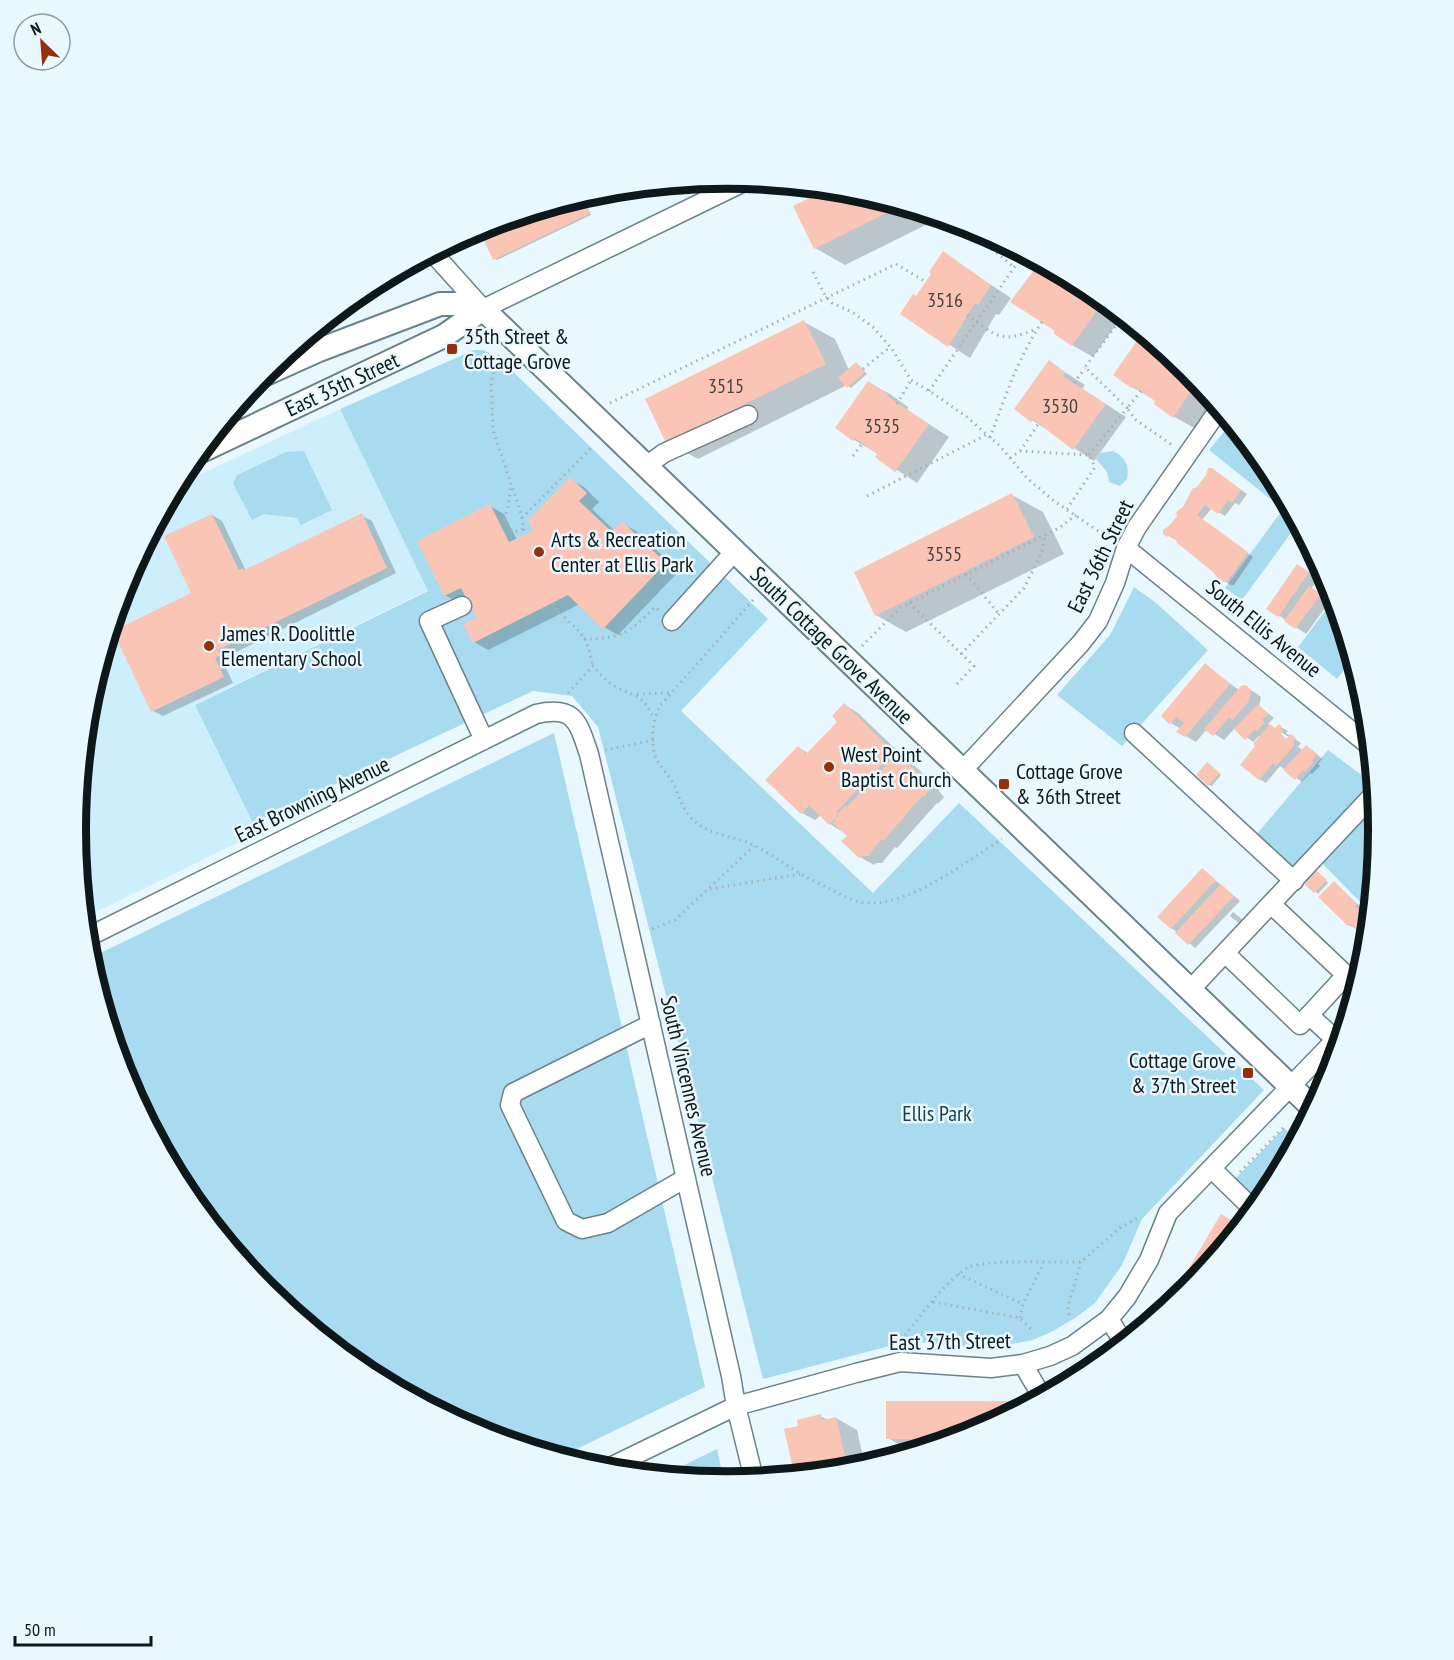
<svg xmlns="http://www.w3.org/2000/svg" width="1454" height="1660" viewBox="0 0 1454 1660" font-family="'PT Sans Narrow',sans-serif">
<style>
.built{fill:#cdeffd}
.green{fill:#a8dbef}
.shadow{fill:#0003;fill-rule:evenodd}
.building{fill:#fac5b5}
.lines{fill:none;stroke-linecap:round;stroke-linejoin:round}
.minor-casing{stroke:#6a828b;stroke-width:21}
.major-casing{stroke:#6a828b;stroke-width:26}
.path{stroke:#a4b1b6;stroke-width:3;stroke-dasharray:1.5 4.5;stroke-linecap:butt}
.minor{stroke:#fff;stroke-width:18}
.major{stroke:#fff;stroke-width:22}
.poi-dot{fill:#962f0c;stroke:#e9f8fe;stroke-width:2}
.labels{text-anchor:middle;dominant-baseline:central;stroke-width:5;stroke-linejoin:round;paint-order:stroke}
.number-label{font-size:20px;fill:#494241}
.poi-label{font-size:22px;fill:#0e171a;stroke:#e9f8fe;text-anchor:start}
.street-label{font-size:22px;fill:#0e171a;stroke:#e9f8fe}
.park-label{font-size:22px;fill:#144454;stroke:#e9f8fe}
.rim{fill:none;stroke:#0e171a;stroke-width:8}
</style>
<rect width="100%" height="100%" fill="#e9f8fe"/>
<path class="built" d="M 340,409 L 428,590 L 195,704 L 259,832 L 84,918 L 75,830 L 88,702 L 125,580 L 175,486 Z"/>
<path class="green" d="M 474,350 L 484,350 L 502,361 L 768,619 L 681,711 L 873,893 L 959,803 L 1264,1090 L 1142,1219 L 1122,1265 L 1095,1303 L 1075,1318 L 1053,1331 L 1033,1340 L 986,1349 L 909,1341 L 763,1379 L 598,727 L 572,696 L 533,691 L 253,823 L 195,705 L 428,591 L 340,409 Z
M 1232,422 L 1269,468 L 1303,530 L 1296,526 L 1242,600 L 1225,588 L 1283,509 L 1209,450 Z
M 304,451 L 332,510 L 301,525 L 297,518 L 264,514 L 252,520 L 233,483 L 237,475 L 286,452 Z
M 1113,451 C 1125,457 1130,466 1127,479 L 1120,486 L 1109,482 L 1107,472 L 1096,459 L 1100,453 Z
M 1134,587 L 1155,602 L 1208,650 L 1122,746 L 1057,695 L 1110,635 Z
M 1335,598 L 1353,658 L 1337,679 L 1298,647 Z
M 554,733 L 705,1387 L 560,1457 L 477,1432 L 364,1372 L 266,1291 L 185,1192 L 125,1079 L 88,959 Z
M 1328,750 L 1375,785 L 1294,869 L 1256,835 Z
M 1376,804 L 1379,830 L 1371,913 L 1321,862 Z
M 1284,1128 L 1297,1140 L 1269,1193 L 1260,1204 L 1235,1179 Z
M 1114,1344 L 1117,1350 L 1089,1372 L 1051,1392 L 1046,1383 L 1078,1368 Z
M 717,1449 L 724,1482 L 662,1476 Z"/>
<path class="shadow" d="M 833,188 L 855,191 L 942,217 L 845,265 L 815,248 Z
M 582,196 L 591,215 L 497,260 L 495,259 L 479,227 Z
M 943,253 L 1011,298 L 999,315 L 996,314 L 970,358 L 902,314 L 917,298 L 933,273 Z
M 1041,262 L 1090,288 L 1123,315 L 1093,357 L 1072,345 L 1057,331 L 1013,302 Z
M 804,322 L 835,339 L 849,370 L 859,365 L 867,374 L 851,388 L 847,385 L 698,459 L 667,442 Z
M 1144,333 L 1188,369 L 1214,400 L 1194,428 L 1173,416 L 1157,401 L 1132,387 Z
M 1049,362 L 1085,385 L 1082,389 L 1126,417 L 1094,461 L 1032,420 Z
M 869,383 L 890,394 L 908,407 L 907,410 L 949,437 L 917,483 L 877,457 L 879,454 L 854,440 Z
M 1218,473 L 1247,494 L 1239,505 L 1235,503 L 1225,516 L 1212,508 L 1202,520 L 1253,557 L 1234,585 L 1231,585 L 1224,581 L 1177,538 L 1174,539 L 1165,534 Z
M 570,479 L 584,487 L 599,502 L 592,509 L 615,531 L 622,523 L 636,531 L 679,571 L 618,635 L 604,627 L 580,604 L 488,650 L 474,642 L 478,618 L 468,599 L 459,603 L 445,595 L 419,542 L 490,506 L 504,514 L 517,540 L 535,531 Z
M 1012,495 L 1043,512 L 1064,554 L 906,632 L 876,615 Z
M 212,515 L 222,521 L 246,571 L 361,515 L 372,521 L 396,573 L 228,656 L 230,661 L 224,664 L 233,683 L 163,716 L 153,711 L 193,594 Z
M 1308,572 L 1318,579 L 1311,589 L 1330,601 L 1306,634 L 1268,608 Z
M 1205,665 L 1239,690 L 1245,687 L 1256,693 L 1261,697 L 1259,706 L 1274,718 L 1268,724 L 1276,729 L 1279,726 L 1286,730 L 1288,731 L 1286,733 L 1301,743 L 1298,747 L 1303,750 L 1312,750 L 1322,759 L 1318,764 L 1320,766 L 1312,774 L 1310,773 L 1302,782 L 1280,766 L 1266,783 L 1259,779 L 1257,746 L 1261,737 L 1259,736 L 1253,742 L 1235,728 L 1224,740 L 1207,729 L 1196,742 L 1179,732 L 1181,729 L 1171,723 ZM 1275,729 L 1289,737 L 1287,739 L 1273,731 Z
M 845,705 L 858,713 L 907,760 L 906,761 L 916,767 L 940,790 L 939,791 L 944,797 L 938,804 L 937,803 L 897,848 L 895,847 L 882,863 L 876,863 L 874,865 L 860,857 L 849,836 L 830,824 L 821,815 L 815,820 L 802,813 L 798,747 L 809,754 L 839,722 Z
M 1210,766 L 1221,775 L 1212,786 L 1209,785 Z
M 1202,869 L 1240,901 L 1195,948 L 1159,917 Z
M 1318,873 L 1328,883 L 1318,894 L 1305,882 Z
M 1334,883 L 1362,908 L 1360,910 L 1370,919 L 1368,942 L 1358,932 L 1357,928 L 1356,929 L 1349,925 L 1320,897 Z
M 1233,912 L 1243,920 L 1240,924 L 1230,916 Z
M 1222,1216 L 1241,1227 L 1188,1291 L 1166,1309 Z
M 1018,1402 L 1025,1406 L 976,1432 L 940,1444 L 898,1444 L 888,1438 Z
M 820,1416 L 828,1420 L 836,1418 L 857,1430 L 865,1466 L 854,1470 L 789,1476 L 796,1474 L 800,1427 Z"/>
<path class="building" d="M 830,188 L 855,191 L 902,205 L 814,249 L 793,206 Z
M 581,196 L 589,214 L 493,260 L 478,228 Z
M 943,251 L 991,285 L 978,305 L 975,303 L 948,347 L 900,314 L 913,294 L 916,296 L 931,274 L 929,272 Z
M 1040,262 L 1080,285 L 1081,284 L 1090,288 L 1104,300 L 1072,346 L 1053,333 L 1055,331 L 1010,302 Z
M 804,320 L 826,364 L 666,443 L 645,399 Z
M 1143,332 L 1188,369 L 1198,381 L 1173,418 L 1154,404 L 1155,401 L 1133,386 L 1131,388 L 1113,375 Z
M 1049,360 L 1065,372 L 1063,376 L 1106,404 L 1073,450 L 1033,419 L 1031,422 L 1014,409 Z
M 856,362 L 865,372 L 847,388 L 838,378 Z
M 868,381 L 888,394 L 887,396 L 929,424 L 895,472 L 875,457 L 877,454 L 855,438 L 853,441 L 835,428 Z
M 1208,468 L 1212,468 L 1241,490 L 1232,503 L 1228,500 L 1218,514 L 1205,505 L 1197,515 L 1248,552 L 1227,582 L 1223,582 L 1219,580 L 1213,572 L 1176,542 L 1177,541 L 1169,535 L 1167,537 L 1163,534 L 1163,530 L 1169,526 L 1177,516 L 1176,512 L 1183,507 L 1193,488 L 1196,488 L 1206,475 Z
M 570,477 L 587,493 L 579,501 L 612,532 L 622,521 L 666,563 L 603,629 L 568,595 L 473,643 L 463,624 L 476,618 L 461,588 L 444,596 L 417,541 L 490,504 L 509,542 L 533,531 L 528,521 Z
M 1012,493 L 1034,537 L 875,616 L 854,572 Z
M 362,513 L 387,568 L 218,650 L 221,655 L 215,658 L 224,677 L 151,712 L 113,631 L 191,593 L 164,536 L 212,514 L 239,570 L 243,568 L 244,570 Z
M 1297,564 L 1309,572 L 1278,617 L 1266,609 Z
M 1309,586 L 1321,594 L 1295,629 L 1284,621 Z
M 1205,663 L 1230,684 L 1185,737 L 1176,732 L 1184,723 L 1176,717 L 1170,725 L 1161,716 Z
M 1246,685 L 1251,690 L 1249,701 L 1233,720 L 1229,717 L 1213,736 L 1204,729 L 1241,686 Z
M 844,703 L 894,752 L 836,812 L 838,814 L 829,825 L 809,805 L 801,814 L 765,780 L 798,746 L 806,754 L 837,722 L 832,716 Z
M 1258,704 L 1268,714 L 1262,720 L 1265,722 L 1257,731 L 1255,729 L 1245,740 L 1234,729 Z
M 1270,724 L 1275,728 L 1279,724 L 1282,727 L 1281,729 L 1283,731 L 1281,734 L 1286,739 L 1291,734 L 1296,738 L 1293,742 L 1295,744 L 1276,766 L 1273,763 L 1259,780 L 1240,765 L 1255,746 L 1253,744 Z
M 1306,745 L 1317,754 L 1312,760 L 1314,762 L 1305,772 L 1303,770 L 1295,780 L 1283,770 Z
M 894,757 L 899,761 L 902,758 L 927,781 L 926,783 L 931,788 L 924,797 L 922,796 L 883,841 L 881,839 L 868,856 L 862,856 L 859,858 L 841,841 L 847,836 L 833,823 L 835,822 L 839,824 L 834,820 L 839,814 L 838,813 L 846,805 L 847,807 Z
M 1207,762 L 1220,773 L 1208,786 L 1196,775 Z
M 1202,868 L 1216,880 L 1171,929 L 1157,917 Z
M 1315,869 L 1327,880 L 1314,893 L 1302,882 Z
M 1334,881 L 1357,904 L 1355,906 L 1361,913 L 1366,912 L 1370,917 L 1368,944 L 1351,924 L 1348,926 L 1318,897 Z
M 1221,884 L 1234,896 L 1188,945 L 1175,933 Z
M 1221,1214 L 1241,1226 L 1188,1291 L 1163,1311 Z
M 886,1401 L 1018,1401 L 1022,1408 L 976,1432 L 956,1439 L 886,1439 Z
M 821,1414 L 822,1420 L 836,1417 L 846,1461 L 853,1459 L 856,1469 L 784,1476 L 794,1473 L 784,1429 L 798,1426 L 797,1420 Z"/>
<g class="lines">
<defs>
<path id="minor" d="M 432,252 L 483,309 L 748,180
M 646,466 L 664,453 L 748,415
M 1126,548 L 1371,747
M 462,606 L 429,621 L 484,740
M 672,621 L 735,551
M 1134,733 L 1294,881
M 963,770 L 1081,643 L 1098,621 L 1115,583 L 1126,548 L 1137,527 L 1220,408
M 86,938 L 536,714 C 575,705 578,722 589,754 L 731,1376 L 736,1406 L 754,1479
M 1225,953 L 1300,1025 L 1346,975 L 1271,904
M 1190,990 L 1375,793
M 1309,1015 L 1336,1040
M 651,1024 L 513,1093 L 510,1105 L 566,1221 L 582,1229 L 608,1223 L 686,1178
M 1212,1169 L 1254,1210
M 1109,1319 L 1124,1343
M 1023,1364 L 1042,1397
M 604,1470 L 736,1406 L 856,1373 L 900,1362 L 991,1368 L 1023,1364 L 1050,1356 L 1072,1346 L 1109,1319 L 1127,1297 L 1149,1260 L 1168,1213 L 1344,1031"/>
<path id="major" d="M 483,309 L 1314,1109
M 259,377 L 319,350 L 440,304 L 456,304 L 483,309
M 197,453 L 444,336 L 483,309"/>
</defs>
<use href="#minor" class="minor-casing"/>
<use href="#major" class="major-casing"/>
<path class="path" d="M 964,226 L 1014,267
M 813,272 L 825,295 L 832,303 L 852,312 L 873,327 L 892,349 L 911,380 L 934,394 L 967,417 L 1000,446 L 1027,478 L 1054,501 L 1110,539
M 967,315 C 996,336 1001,344 1036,329
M 499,355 L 491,382 L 493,430 L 520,510 L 525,534
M 863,369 L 890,347
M 1074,383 L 1085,368
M 929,391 L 1024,253
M 1141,391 L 1127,408 L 1136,420 L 1172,445
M 610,403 L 896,264 L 926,282
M 897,404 L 911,380
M 990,438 C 1005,397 1018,358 1042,322
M 1020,451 L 1039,423
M 1089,455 L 1127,408 L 1085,367 L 1123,316
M 853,456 L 862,444
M 1010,458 L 1020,451 L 1089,455 L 1095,467 L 1067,509
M 867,496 L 986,435
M 522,518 L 593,446
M 504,519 L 511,530 L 517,531 L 524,529
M 500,524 C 509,513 510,498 510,484
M 966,574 L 999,614
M 753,600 L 661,705 C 652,719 650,742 656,758 C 660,767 669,775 674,785 C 680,797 682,810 693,820 C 708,834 729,836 747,842 C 765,850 781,862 798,872 C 808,879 820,884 830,889 C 842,895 855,903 869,903 C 913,904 965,862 1002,839
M 909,603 L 974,666 L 955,686
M 552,604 C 561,615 573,624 582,635 C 589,644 590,655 593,666
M 584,639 C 621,639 629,633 655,607 L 660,611
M 862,646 L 901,607 L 1059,528 L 1076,515
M 961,654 L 1024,588 L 1041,554 L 1045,536
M 568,693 L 593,666 C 600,674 609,684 618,688 C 640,699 641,694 654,718
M 637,694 L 670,693
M 605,750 L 654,740
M 710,889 L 800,874
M 652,929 L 675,920 L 754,846
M 1240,1172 L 1286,1125
M 958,1274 L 1023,1304
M 933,1302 L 1020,1318 L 1034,1332
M 1069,1315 L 1068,1306 L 1081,1262
M 1020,1318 L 1023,1304 L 1043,1264
M 905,1335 C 921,1316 947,1278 969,1267 C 985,1259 1058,1263 1081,1262 L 1121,1227 L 1138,1218
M 1078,1367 L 1081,1377"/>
<use href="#minor" class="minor"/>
<use href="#major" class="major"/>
</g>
<g class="poi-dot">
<rect x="446" y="343" width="12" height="12" rx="3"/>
<circle cx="539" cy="552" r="6"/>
<circle cx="209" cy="646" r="6"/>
<circle cx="829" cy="767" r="6"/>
<rect x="998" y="778" width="12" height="12" rx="3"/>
<rect x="1242" y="1067" width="12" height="12" rx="3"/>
</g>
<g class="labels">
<g class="number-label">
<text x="945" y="300">3516</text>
<text x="726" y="386">3515</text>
<text x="1060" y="406">3530</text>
<text x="882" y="426">3535</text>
<text x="944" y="554">3555</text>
</g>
<g class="poi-label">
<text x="464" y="336">35th Street &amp;<tspan x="464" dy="25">Cottage Grove</tspan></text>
<text x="551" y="539">Arts &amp; Recreation<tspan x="551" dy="25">Center at Ellis Park</tspan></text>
<text x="221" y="633">James R. Doolittle<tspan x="221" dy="25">Elementary School</tspan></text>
<text x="841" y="754">West Point<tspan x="841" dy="25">Baptist Church</tspan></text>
<text x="1016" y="771">Cottage Grove<tspan x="1016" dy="25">&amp; 36th Street</tspan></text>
<text x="1236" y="1060" text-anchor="end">Cottage Grove<tspan x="1236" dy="25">&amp; 37th Street</tspan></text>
</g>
<g class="street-label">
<text transform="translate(342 384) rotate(-25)">East 35th Street</text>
<text transform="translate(1100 556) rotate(-64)">East 36th Street</text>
<text transform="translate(1264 628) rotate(39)">South Ellis Avenue</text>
<text transform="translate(832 645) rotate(44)">South Cottage Grove Avenue</text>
<text transform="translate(312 799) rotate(-26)">East Browning Avenue</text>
<text transform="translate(689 1086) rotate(77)">South Vincennes Avenue</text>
<text transform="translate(950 1341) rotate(-1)">East 37th Street</text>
</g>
<g class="park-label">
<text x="937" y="1113">Ellis Park</text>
</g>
</g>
<path d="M0 0H1454V1660H0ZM86 830a641 641 0 1 1 1282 0a641 641 0 1 1-1282 0Z" fill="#e9f8fe" fill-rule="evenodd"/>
<path class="rim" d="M86 830a641 641 0 1 1 1282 0a641 641 0 1 1-1282 0Z"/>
<g transform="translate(42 42) rotate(335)"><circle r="28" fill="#e9f8fe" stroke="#919ea3" stroke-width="1.5"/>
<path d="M0-4.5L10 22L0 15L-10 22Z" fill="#962f0c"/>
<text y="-9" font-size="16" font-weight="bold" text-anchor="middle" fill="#0e171a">N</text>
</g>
<path d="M15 1636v9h136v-9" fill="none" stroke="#0e171a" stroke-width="3"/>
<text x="24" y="1636" font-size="18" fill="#0e171a" stroke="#e9f8fe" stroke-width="4.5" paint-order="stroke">50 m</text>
</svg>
